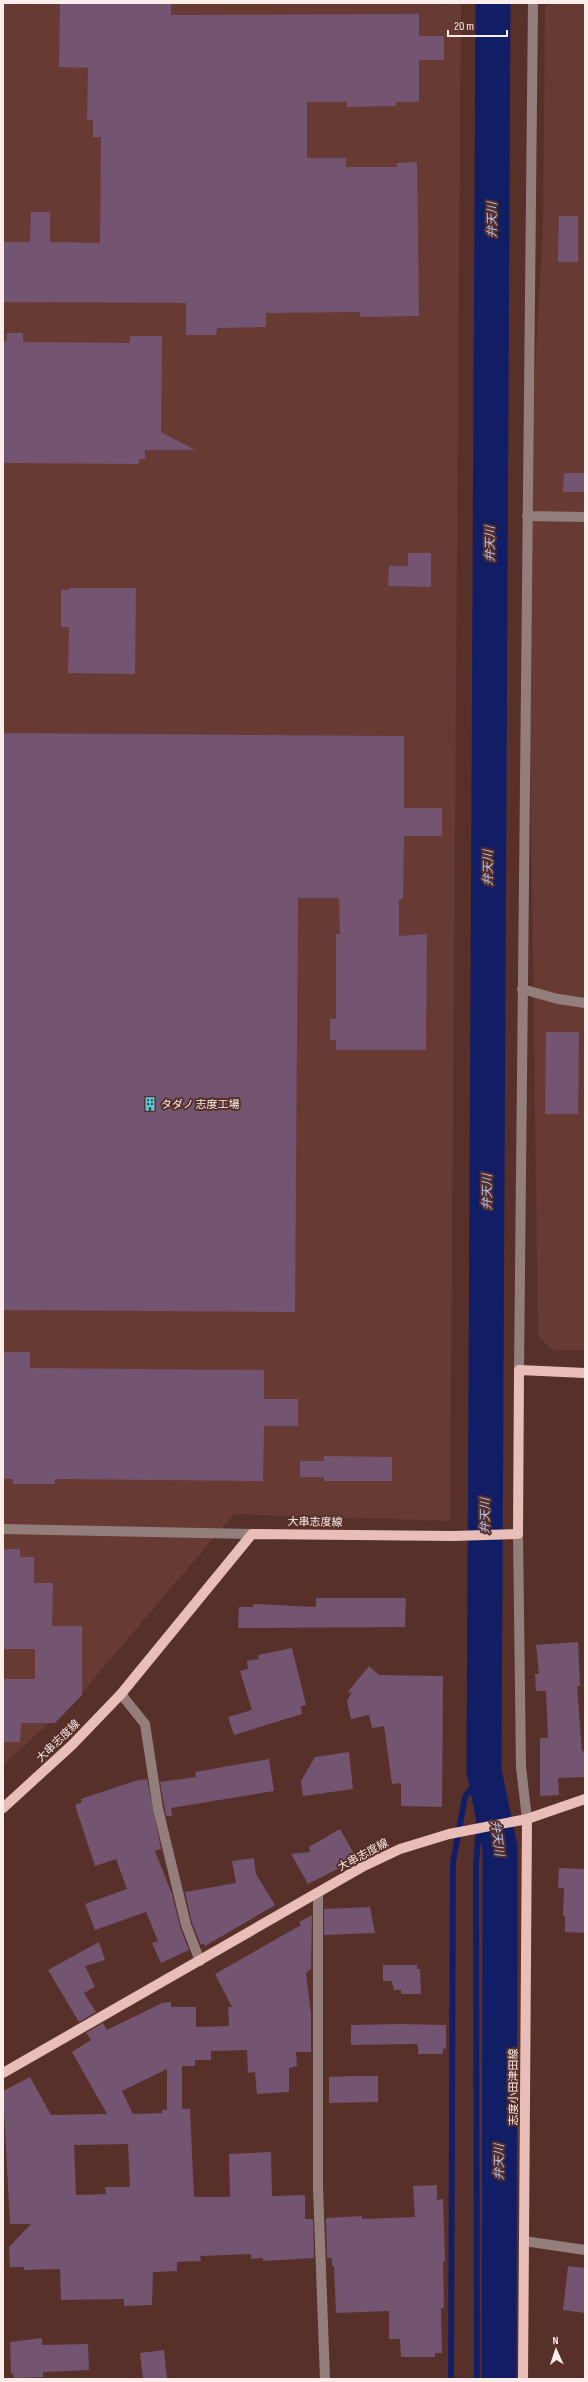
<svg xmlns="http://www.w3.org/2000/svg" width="588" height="2382" viewBox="0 0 588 2382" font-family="'Sofia Sans Condensed','Noto Sans JP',sans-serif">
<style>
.built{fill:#683a34}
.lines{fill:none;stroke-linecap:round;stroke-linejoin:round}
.stream{stroke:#111e66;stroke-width:6}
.river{stroke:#111e66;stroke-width:35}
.building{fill:#735471;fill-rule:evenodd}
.minor{stroke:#937e7b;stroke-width:10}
.major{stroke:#e9beb8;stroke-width:10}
.labels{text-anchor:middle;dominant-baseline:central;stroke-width:4;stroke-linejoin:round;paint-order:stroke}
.poi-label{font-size:11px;fill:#fdedea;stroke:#58302a;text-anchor:start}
.street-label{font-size:11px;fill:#fdedea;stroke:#58302a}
.water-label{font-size:12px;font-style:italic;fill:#b3c4ee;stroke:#58302a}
</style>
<rect width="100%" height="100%" fill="#58302a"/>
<path class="built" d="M 3,3 L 443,3 L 443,5 L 461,3 L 450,1521 L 234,1514 L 79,1696 L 3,1765 Z
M 550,3 L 585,3 L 585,1350 L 553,1350 L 538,1336 L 527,516 L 543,224 L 545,7 Z"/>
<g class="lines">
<path class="stream" d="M 451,2379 L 453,1862 L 465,1797 L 484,1771
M 477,2379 L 476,1865 L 483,1772"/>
<path class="river" d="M 493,3 L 484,1771 L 500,1848 L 499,2379"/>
</g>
<path class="building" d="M 60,3 L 171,3 L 171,15 L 419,14 L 419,36 L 444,36 L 444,60 L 419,60 L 419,102 L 396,102 L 396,106 L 347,107 L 347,102 L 307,102 L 307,158 L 346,158 L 346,167 L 397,167 L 397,163 L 417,162 L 419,316 L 360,317 L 360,312 L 266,313 L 266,327 L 217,328 L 216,335 L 186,335 L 186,303 L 3,302 L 3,242 L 30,242 L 31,212 L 50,212 L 50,242 L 100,243 L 101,137 L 93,137 L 93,120 L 87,120 L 88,68 L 59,67 Z
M 559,216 L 578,216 L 578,262 L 558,262 Z
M 7,333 L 23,333 L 23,342 L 130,343 L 130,336 L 162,336 L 161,432 L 195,450 L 145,450 L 145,459 L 139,459 L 139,464 L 3,463 L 3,342 L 6,342 Z
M 564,473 L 585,473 L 585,492 L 563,492 Z
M 408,553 L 431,553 L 431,587 L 388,586 L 389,566 L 408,566 Z
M 69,588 L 136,588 L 135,674 L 68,673 L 69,627 L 61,627 L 61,590 L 69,590 Z
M 3,733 L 404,736 L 404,808 L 442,808 L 442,836 L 404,836 L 403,899 L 399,899 L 399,936 L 427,934 L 426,1050 L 336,1050 L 336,1040 L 330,1040 L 330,1019 L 336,1019 L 336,934 L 340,934 L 339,898 L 298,898 L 295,1312 L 3,1310 Z
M 546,1032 L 579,1032 L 578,1114 L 545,1114 Z
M 3,1352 L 30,1352 L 30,1368 L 264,1370 L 264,1399 L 298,1399 L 298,1426 L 264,1426 L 263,1481 L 55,1479 L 55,1484 L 13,1484 L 13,1479 L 3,1479 Z
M 324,1456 L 392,1457 L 392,1481 L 324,1481 L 324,1477 L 300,1477 L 300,1461 L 324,1461 Z
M 3,1549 L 20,1549 L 20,1557 L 34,1557 L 34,1583 L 53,1583 L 52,1626 L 82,1626 L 82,1695 L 55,1723 L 21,1723 L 20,1742 L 3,1742 L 3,1679 L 35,1679 L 35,1649 L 4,1649 Z
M 316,1598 L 406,1598 L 405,1627 L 238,1628 L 239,1607 L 253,1607 L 253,1604 L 316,1607 Z
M 578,1642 L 580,1686 L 577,1686 L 582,1752 L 585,1750 L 585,1777 L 558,1778 L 559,1795 L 540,1796 L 540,1738 L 548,1738 L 546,1691 L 536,1691 L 535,1674 L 539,1674 L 536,1645 Z
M 292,1648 L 306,1705 L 301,1706 L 302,1714 L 234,1735 L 228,1717 L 252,1710 L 240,1671 L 248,1669 L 247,1661 L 259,1659 L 258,1655 Z
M 369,1666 L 379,1675 L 443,1676 L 442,1807 L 401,1806 L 401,1783 L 392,1784 L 384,1726 L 372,1728 L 369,1715 L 351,1719 L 347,1701 L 352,1692 L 347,1693 Z
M 349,1752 L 353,1789 L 303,1796 L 301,1781 L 315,1757 Z
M 269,1759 L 274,1791 L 171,1808 L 172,1816 L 166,1816 L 160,1782 L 196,1777 L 195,1772 Z
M 147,1779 L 161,1849 L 155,1851 L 172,1894 L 180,1927 L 189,1950 L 161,1963 L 152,1943 L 158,1941 L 146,1912 L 95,1930 L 85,1904 L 127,1889 L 116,1859 L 95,1866 L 75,1805 L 82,1802 L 81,1799 L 135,1781 Z
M 340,1829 L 357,1859 L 308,1884 L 291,1854 L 310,1852 L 309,1847 Z
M 254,1858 L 256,1874 L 275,1905 L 205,1946 L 203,1943 L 201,1945 L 192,1923 L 185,1892 L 236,1883 L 232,1861 Z
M 559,1868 L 585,1869 L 585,1933 L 565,1932 L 565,1916 L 563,1916 L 564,1888 L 558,1888 Z
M 370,1907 L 375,1933 L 324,1935 L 324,1909 Z
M 312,1915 L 311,1969 L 306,1973 L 311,2014 L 311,2052 L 296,2052 L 297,2066 L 289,2068 L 289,2092 L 257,2094 L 255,2072 L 248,2073 L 247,2050 L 211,2051 L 211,2060 L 195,2060 L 195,2066 L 182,2066 L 182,2109 L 190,2109 L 194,2197 L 230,2197 L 229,2154 L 271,2152 L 272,2196 L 305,2195 L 305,2219 L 313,2219 L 314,2258 L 263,2261 L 263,2258 L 251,2259 L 251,2254 L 200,2256 L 201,2261 L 177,2262 L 177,2271 L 153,2272 L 152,2305 L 124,2306 L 124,2299 L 61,2300 L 60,2269 L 24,2270 L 24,2267 L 10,2267 L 9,2247 L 31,2224 L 10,2224 L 3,2091 L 30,2077 L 51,2115 L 107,2114 L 72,2052 L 91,2040 L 86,2033 L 103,2023 L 107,2030 L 162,2003 L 171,2002 L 171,2007 L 196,2007 L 196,2027 L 229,2026 L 228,2007 L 232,2007 L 215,1974 L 301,1925 L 299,1922 ZM 167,2069 L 167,2110 L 162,2110 L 162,2113 L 133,2114 L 122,2091 ZM 128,2144 L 130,2187 L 105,2187 L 106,2194 L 76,2195 L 74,2145 Z
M 99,1942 L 105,1960 L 85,1966 L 95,1987 L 84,1993 L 96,2012 L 79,2022 L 48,1970 Z
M 383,1965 L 417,1965 L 417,1969 L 420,1969 L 421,1994 L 401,1994 L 401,1990 L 394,1990 L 392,1981 L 383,1981 Z
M 400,2024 L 446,2025 L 446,2049 L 443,2048 L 443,2054 L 418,2054 L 418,2045 L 415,2044 L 351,2045 L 351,2025 Z
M 354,2076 L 378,2076 L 378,2102 L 329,2103 L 329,2077 Z
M 437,2185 L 437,2200 L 443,2199 L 445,2262 L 443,2262 L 444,2308 L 441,2308 L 442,2353 L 435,2353 L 435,2357 L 401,2357 L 400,2339 L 389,2339 L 389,2311 L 336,2313 L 334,2266 L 332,2266 L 332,2258 L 327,2258 L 326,2218 L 362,2216 L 362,2219 L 415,2217 L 413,2186 Z
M 568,2266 L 585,2268 L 585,2313 L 563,2310 Z
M 42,2338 L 42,2345 L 88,2344 L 89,2370 L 43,2372 L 43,2377 L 14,2378 L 13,2374 L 11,2374 L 10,2342 Z
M 164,2350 L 167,2379 L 143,2379 L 140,2353 Z"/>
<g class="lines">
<path class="minor" d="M 527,516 L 585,517
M 522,989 L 558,999 L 585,1003
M 519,1370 L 533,3
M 3,1529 L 252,1534
M 518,1534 L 521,1767 L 527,1819
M 121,1694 L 145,1724 L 158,1809 L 186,1925 L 200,1961
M 318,1894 L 318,2188 L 325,2379
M 524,2241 L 585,2250"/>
<path class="major" d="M 3,1808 L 72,1745 L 121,1694 L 252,1534 L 453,1536 L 518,1534 L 519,1370 L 585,1373
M 3,2073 L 364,1866 L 400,1849 L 449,1834 L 527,1819 L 585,1799
M 523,2379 L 527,1819"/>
</g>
<defs>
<symbol id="building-bare" viewBox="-9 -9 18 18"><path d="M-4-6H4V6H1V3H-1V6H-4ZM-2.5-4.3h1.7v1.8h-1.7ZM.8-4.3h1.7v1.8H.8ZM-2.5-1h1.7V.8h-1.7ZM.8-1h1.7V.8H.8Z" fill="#53cbdc" stroke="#58302a" stroke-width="2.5" paint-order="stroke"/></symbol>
</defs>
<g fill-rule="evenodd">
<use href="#building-bare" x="140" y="1094" width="20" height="20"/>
</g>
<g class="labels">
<g class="poi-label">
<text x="161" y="1104">タダノ 志度工場</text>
</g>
<g class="street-label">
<text transform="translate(315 1522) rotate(1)">大串志度線</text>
<text transform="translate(58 1741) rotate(-44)">大串志度線</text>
<text transform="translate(363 1855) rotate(-28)">大串志度線</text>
<text transform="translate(513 2087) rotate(-90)">志度小田津田線</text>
</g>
<g class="water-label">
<text transform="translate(492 220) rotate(-90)">弁天川</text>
<text transform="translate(490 544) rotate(-90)">弁天川</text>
<text transform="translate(488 868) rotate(-90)">弁天川</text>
<text transform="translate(487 1192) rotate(-90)">弁天川</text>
<text transform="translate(485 1516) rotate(-90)">弁天川</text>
<text transform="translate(497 1838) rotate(82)">弁天川</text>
<text transform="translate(499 2162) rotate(-90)">弁天川</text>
</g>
</g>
<rect width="588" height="2382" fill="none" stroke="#fdedea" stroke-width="8"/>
<g transform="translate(556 2350) rotate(357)" stroke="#58302a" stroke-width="3" paint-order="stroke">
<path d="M0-3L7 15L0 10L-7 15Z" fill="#fdedea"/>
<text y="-6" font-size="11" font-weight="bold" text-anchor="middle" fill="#fdedea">N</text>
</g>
<path d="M448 30v6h59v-6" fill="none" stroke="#fdedea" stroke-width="2"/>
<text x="454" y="30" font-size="12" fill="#fdedea" stroke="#58302a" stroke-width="3" paint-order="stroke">20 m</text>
</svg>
